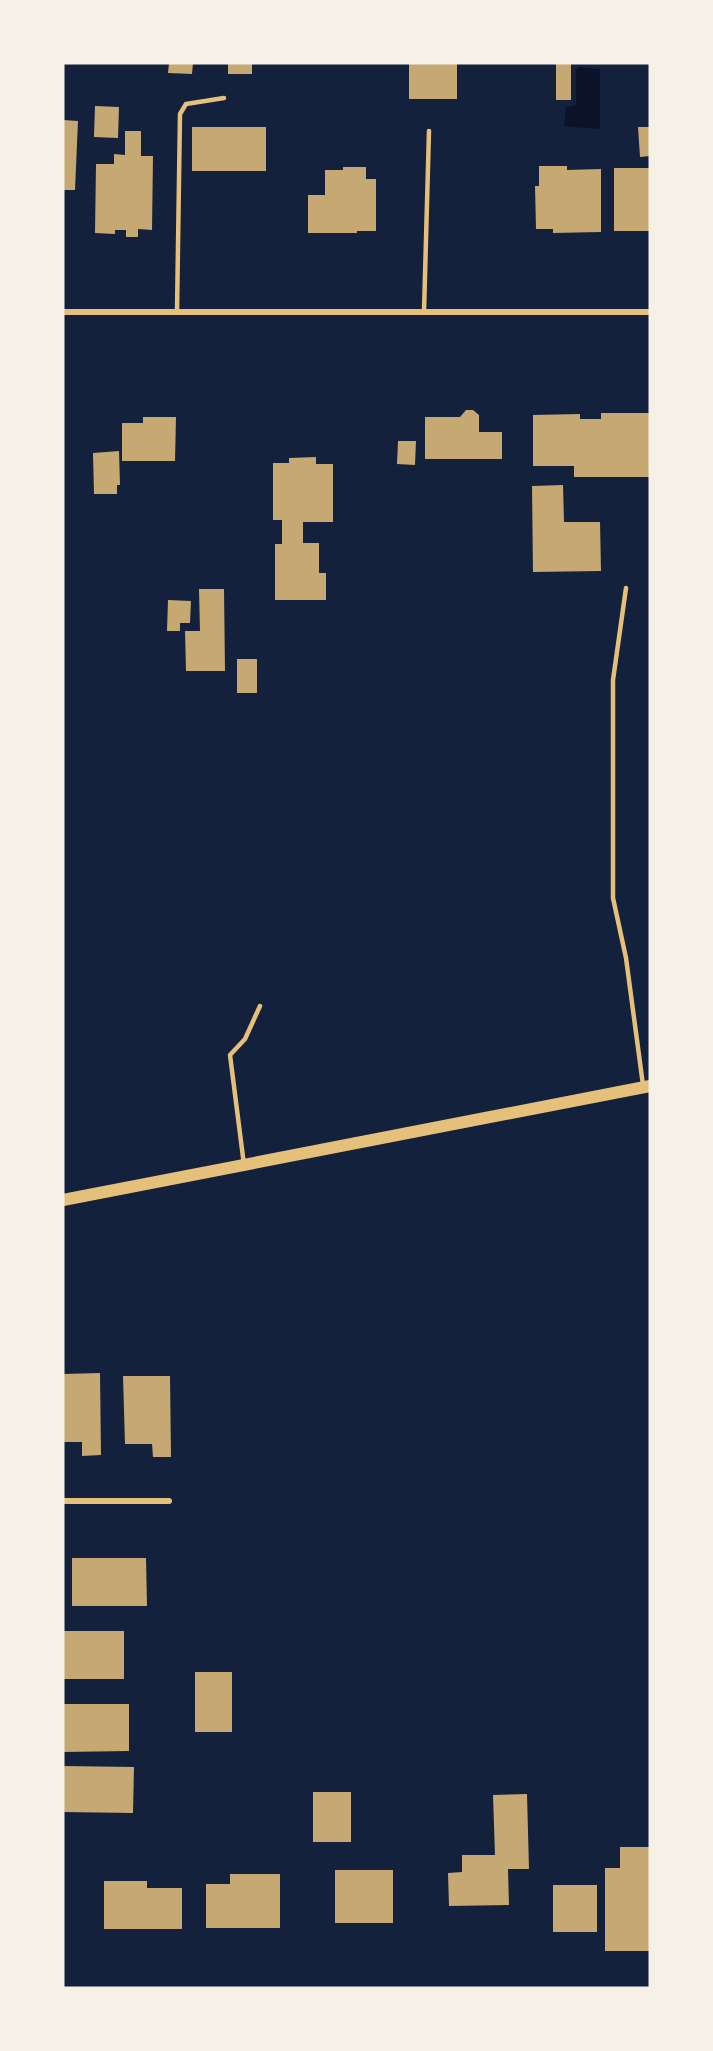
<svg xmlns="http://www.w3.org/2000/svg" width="713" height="2051" viewBox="0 0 713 2051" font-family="Figtree,sans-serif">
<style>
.water{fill:#0b132b}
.building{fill:#c6a872}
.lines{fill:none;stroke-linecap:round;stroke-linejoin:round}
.service{stroke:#e5c07b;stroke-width:4.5}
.minor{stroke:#e5c07b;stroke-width:6}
.secondary{stroke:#e5c07b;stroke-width:12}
</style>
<rect width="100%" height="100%" fill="#14213d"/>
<path class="water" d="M 579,67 L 600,69 L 600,127 L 597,129 L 564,126 L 566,107 L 576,105 L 576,69 Z"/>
<path class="building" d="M 169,63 L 193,63 L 192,74 L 168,73 Z
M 228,63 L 252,63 L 252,74 L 228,74 Z
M 409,63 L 457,63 L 457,99 L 409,99 Z
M 556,63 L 571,63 L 571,100 L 556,100 Z
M 95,106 L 119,107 L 118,138 L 94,137 Z
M 63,120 L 78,121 L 75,190 L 63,190 Z
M 192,127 L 266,127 L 266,171 L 192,171 Z
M 638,127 L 650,127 L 650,156 L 640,157 Z
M 125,131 L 141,131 L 141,156 L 153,156 L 152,230 L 138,229 L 138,237 L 126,237 L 126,230 L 115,230 L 115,234 L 95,233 L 96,164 L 114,164 L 114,154 L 125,155 Z
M 539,166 L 567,166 L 567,170 L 601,169 L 601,232 L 553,233 L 553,229 L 536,229 L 535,186 L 539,186 Z
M 343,167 L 366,167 L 366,179 L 376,179 L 376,231 L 357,231 L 357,233 L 308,233 L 308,195 L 325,195 L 325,170 L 343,170 Z
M 614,168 L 650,168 L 650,231 L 614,231 Z
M 466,410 L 473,410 L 479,415 L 479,432 L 502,432 L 502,459 L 425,459 L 425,417 L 460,417 Z
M 601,413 L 650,413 L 650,477 L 574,477 L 574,466 L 533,466 L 533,415 L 580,414 L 580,419 L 601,419 Z
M 143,417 L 176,417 L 175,461 L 122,461 L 122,423 L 143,423 Z
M 398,441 L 416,441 L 415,465 L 397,464 Z
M 119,451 L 120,485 L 117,485 L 117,494 L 94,494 L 93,453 Z
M 316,457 L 316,464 L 333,464 L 333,522 L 303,522 L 303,543 L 319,543 L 319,573 L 326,573 L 326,600 L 275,600 L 275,544 L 282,544 L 282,520 L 273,520 L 273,463 L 289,463 L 289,458 Z
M 563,485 L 564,522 L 600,522 L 601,571 L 533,572 L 532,486 Z
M 199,589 L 224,589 L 225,671 L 186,671 L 185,631 L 200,631 Z
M 168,600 L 191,601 L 190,623 L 180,623 L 180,631 L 167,631 Z
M 237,659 L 257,659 L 257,693 L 237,693 Z
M 100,1373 L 101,1455 L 82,1456 L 82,1442 L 63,1442 L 63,1374 Z
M 123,1376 L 170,1376 L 171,1457 L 153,1457 L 152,1444 L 125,1444 Z
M 72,1558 L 146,1558 L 147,1606 L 72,1606 Z
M 63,1631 L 124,1631 L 124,1679 L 63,1679 Z
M 195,1672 L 232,1672 L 232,1732 L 195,1732 Z
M 63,1704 L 129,1704 L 129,1751 L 63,1752 Z
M 63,1766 L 134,1767 L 133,1813 L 63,1812 Z
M 313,1792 L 351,1792 L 351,1842 L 313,1842 Z
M 527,1794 L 529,1869 L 508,1869 L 509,1905 L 449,1906 L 448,1873 L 462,1872 L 462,1855 L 495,1855 L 493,1795 Z
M 620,1847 L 650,1847 L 650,1951 L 605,1951 L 605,1868 L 620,1868 Z
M 335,1870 L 393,1870 L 393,1923 L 335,1923 Z
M 230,1874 L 280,1874 L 280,1928 L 206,1928 L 206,1884 L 230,1884 Z
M 104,1881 L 147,1881 L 147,1888 L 182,1888 L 182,1929 L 104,1929 Z
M 553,1885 L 597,1885 L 597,1932 L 553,1932 Z"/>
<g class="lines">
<path class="service" d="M 177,312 L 180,114 L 186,104 L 224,98
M 424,312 L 429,131
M 626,588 L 613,680 L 613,898 L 626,958 L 643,1085
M 244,1165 L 230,1055 L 245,1039 L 260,1006"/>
<path class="minor" d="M 63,312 L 650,312
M 63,1501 L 169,1501"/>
<path class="secondary" d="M 63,1200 L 650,1086"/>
</g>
<rect width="713" height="2051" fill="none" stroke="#f6f1e7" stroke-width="129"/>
</svg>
